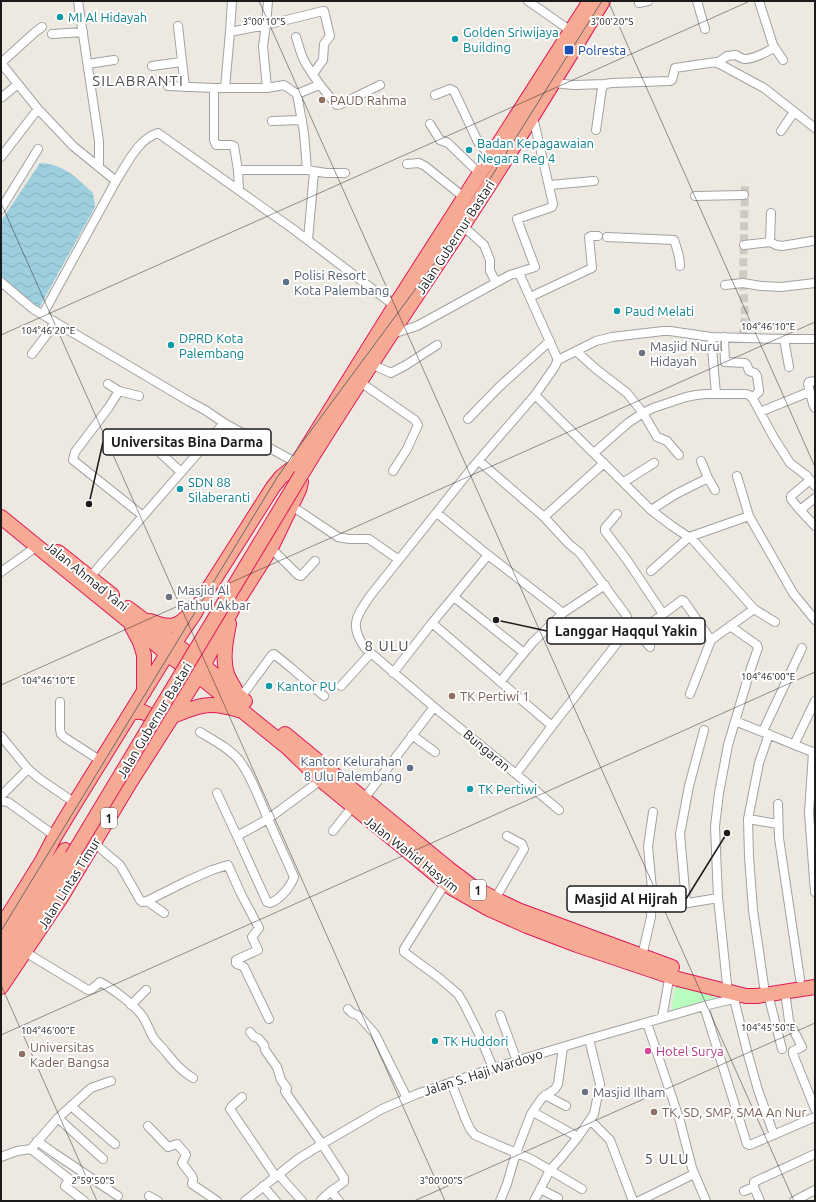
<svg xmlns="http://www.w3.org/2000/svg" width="816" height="1202" viewBox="0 0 816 1202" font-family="Ubuntu,sans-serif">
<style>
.park{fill:#b8fdbe}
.water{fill:url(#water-waves)}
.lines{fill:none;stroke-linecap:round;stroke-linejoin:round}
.minor-tunnel{stroke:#cecac2;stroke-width:8;stroke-dasharray:8 4;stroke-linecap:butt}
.minor-casing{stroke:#a2a2a2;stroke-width:10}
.trunk-casing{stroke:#e1185a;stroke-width:16}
.minor{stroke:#fff;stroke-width:8}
.trunk{stroke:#f6aa94;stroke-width:14}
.tram{stroke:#696969;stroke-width:1}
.trunk-bridge-casing{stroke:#e1185a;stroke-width:16;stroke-linecap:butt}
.trunk-bridge{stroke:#f6aa94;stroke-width:14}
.ticks{fill:none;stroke:#1b1b1b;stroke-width:1;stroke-opacity:0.45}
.culture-dot{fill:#0f9aa8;stroke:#fff;stroke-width:1.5}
.transit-dot{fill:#1a4fb4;stroke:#fff;stroke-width:1.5}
.education-dot{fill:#8d6e63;stroke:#fff;stroke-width:1.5}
.service-dot{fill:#5c6f8a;stroke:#fff;stroke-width:1.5}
.worship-dot{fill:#6b7280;stroke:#fff;stroke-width:1.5}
.hotel-dot{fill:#d1479c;stroke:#fff;stroke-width:1.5}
.labels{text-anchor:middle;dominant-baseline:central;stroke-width:4;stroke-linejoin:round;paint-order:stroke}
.shield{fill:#fff;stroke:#5f5f5f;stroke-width:1}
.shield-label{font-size:12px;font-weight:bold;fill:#1b1b1b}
.culture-label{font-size:13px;fill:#0d838f;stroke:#fff;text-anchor:start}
.transit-label{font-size:13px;fill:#164399;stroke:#fff;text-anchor:start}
.education-label{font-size:13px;fill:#785e54;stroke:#fff;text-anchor:start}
.street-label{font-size:13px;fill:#1b1b1b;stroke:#fff}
.service-label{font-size:13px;fill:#4e5e75;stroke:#fff;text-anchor:start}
.worship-label{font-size:13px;fill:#5b616d;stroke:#fff;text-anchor:start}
.hotel-label{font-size:13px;fill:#b23c85;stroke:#fff;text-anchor:start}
.quarter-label{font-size:15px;letter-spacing:1px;fill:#4e4e4e;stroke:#fff}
.ticks-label{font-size:10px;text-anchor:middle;fill:#1b1b1b;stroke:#fff;stroke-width:4;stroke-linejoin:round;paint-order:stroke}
.leader{fill:none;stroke:#1b1b1b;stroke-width:1.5}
.callout-dot{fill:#1b1b1b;stroke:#fff;stroke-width:1.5}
.callout{fill:#fff;stroke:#1b1b1b;stroke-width:1.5}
.callout-label{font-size:14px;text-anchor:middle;font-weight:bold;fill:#1b1b1b}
</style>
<defs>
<pattern id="water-waves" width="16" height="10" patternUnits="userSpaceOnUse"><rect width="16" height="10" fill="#9dcfdf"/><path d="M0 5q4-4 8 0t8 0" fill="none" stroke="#87b1bf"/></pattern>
</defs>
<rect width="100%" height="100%" fill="#eee9e0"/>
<path class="park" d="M 676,980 L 717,998 L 671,1012 Z"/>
<path class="water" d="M 40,163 C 64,164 77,178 93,193 L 95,207 L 39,308 L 1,276 L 1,221 Z"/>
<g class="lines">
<path class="minor-tunnel" d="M 742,338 L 745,316 L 743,283 L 745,182"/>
<defs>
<path id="minor" d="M 78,1 L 99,141 L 99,166
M 232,1 L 230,32 L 266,25 L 323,11 L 324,11 L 330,36 L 324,44 L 323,60 L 313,74
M 528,1 L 571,31
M 697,1 L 705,29
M 759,1 L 773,45 L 783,60
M 639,3 L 648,1
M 178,26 L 185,87
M 52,34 L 83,32
M 296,37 C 299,46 301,56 306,64 C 315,79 325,92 337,105 L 341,104 L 380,85
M 1,63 L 38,109 L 73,146 L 116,181 C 127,164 138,139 158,133 L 293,229 L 395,306
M 1,63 L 34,33 L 42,27
M 717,63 L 727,56 L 736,55 C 739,57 742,59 745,59 C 755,59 766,52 774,48
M 88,64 L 114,60
M 152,66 L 181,62
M 553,83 L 574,85 L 605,84
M 168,86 L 214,88
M 225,88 L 230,32
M 267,88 L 263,46 L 266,25 L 268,1
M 297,94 L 304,133 L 307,170
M 435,95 L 450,89 L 454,91 L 478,142 L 491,156
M 1,98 L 18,84
M 272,121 L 302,120
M 430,124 L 440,140 L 448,143 L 480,174
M 596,130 L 602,88 L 605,84 L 612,83 L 670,81 L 672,80 L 675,68 L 716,62 L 764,88 L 815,128
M 781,131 L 794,112
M 1,157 L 38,109
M 407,164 L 419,163 L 425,166 L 465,198
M 238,170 L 307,170 L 326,173 L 345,173
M 550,185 L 594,181
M 239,190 L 238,170 L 234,146 L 231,145 L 216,145 L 214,140 L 214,88 L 267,88 L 284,85 L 297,94 L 319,85
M 695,196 L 744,195
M 1,209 L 38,149
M 463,226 L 484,245 L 490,260 L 490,271 L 496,282
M 607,237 L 674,240 C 677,249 680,256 680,266
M 308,240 L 314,172
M 770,242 L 771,213
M 744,245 L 770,242 L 776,245 L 782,246 L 812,241
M 1,282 L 33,309 L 190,402 L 205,410 L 224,423 L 297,463
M 725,285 L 743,283 L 761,286 L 781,287 L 815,283
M 530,297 L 592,268 L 589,237 L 591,236 L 598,236
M 43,314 L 116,181
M 392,334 L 417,326 L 510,275 L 535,267 L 517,219 L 552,207 L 553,204 L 533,117
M 711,337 L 716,394
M 724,337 L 725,362 L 745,363 L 747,365 L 749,371 L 755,373 L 757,376 L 759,390 L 759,392 L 752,398
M 784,339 L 789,367
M 576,351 L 596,369 L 627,393 L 643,413 L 657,437 L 667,441 L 679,455
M 32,354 L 51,329 L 54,321
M 558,360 L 596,341 L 612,337 L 663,331 L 670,331 L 711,337 L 784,339 L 815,339
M 371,364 L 391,373 L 406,365 L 437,345
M 815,381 L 809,382 L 808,384 L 813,404 L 815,408
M 360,382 L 415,420 L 418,425 L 407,449 L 393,471
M 108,384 L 119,391 L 139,396
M 119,391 L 109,407 L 75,452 L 73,460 L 143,516
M 535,395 L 651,510 L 672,526 L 693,540 L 754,609 L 775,622
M 760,412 L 809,392
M 468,419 L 499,387 L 550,341
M 156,449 L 181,472
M 594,453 L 628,423 L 643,413 L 653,408 L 686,397 L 696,395 L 706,394 L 746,394 L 749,395 L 753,399 L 774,438 L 790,463 L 807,476 L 815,486
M 479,461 L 544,517 L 569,544 L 580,553 L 626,615 C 629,621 628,625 628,632
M 701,461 L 708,478
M 737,476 L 749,516
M 624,482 L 654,463
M 815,498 L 800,510 L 815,526
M 292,506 L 338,537 L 349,539 L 369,539 L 399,560
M 651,510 L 676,494 L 708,478 L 715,490
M 800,510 L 791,499 L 791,496 L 810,480
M 437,513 L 488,555 L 563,613
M 617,514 L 605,528 L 605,531 L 627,560 L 663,614
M 544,517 L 604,463
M 271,548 L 298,575 L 301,576 L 315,561
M 651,571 L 689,537 L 749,516 L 793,593 L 815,620
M 1,572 L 36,547
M 90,577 L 224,423
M 454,597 L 524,653
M 638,633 L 650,647
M 393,673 L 432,623 L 488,555
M 500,682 L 533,642 L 563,613 L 605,585
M 341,686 L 370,654
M 690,694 L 711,640 L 754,609
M 241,697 L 272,655 L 274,654 L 290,667 L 324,696
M 60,702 L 60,729 L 61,734 L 64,737 L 101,761
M 434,707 L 365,648 C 349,625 356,617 370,596 L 472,468 L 535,395 L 554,368 L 558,360 L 519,273
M 735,721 L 815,753
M 552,726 L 621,638 L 628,632 L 638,633 L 682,600 L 684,601 L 711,640
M 704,730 L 689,786 L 680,834 L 686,902 L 688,903 L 718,898
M 763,731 L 802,648
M 200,732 C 213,740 229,748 239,760 C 252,777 259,799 268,819 L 237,836 L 217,793
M 412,735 L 435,752
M 1,736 L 28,769 L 40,779 L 75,803
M 794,745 L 815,701
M 813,752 L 809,813 L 815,892
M 516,774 L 559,810
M 1,796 L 28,769
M 364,799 L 434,707 L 516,774 L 552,726 L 432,623
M 1,801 L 8,802 L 55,836
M 778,804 L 779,838 L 800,979
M 748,819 L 778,824
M 333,831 L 353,806
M 237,836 L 267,902 L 270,903 C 280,900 291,886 294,877 L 268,819 L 321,780
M 94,843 L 120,865 L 140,900 L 142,902 L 147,901 L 187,881 L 212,870 L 228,865 L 241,894 L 259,928 L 252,937 L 258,950 L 236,960 L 236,963 C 238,966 241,964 244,967 L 269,1019
M 446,882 L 404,949 L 404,952 L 438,977 L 458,994 L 464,1004 L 478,1032 L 493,1068
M 495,899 L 524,849 L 522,844 L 507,836
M 147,901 L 164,913
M 25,952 L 88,990 L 92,989 L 100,982 C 113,989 135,1005 143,1017 C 147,1023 149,1030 153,1037 C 156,1042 161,1046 165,1051 C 174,1062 181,1071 193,1078
M 642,956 L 651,917 L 652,889 L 648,847 L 653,812
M 727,984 L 718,898 L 715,826 L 719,793 L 728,745 L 750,671 L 758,648 L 757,645 L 730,626
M 764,986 L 753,910 L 749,857 L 748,819 L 759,763 L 769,734
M 785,991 L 789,1021 L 802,1047 L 793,1051 L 793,1054 L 815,1109
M 768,994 L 782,1049
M 734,999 L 747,1051 L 758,1090 L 774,1135
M 131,1005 L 146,990
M 704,1006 L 747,1144 L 750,1145 L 815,1117
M 348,1009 L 352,1013 L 359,1016 L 375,1034 L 407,1098
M 500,1015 L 517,1061
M 662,1018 L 670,974
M 647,1023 L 680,1121 L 692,1168 L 706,1201
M 250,1032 L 254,1037 L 258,1038 L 264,1045 L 265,1050 L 277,1067 L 281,1080 L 287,1088 L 287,1089 L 285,1091 L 286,1093 L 322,1144 L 344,1178 L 344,1182 L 331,1191 L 339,1201
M 451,1082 L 465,1118 L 470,1129 L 475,1135 L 495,1144 L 531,1159 L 582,1189
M 545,1095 L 566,1106
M 242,1097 L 232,1106 L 230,1109 L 276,1177
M 71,1106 L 91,1088 L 111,1081
M 533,1112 L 578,1137
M 58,1118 L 103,1159
M 590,1120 L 610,1140 L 633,1201
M 148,1126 L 168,1147 L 177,1144 L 185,1153 L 186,1155 L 182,1163 L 192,1176 L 193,1179 L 192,1184 L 217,1201
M 37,1141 L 54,1153 L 118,1196
M 31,1149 L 58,1118 L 71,1106 L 115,1144
M 1,1157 L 17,1151 L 31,1149 L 69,1179 L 65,1186 L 84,1201
M 279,1175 L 302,1201
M 263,1186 L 276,1201
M 540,1189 L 558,1198
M 744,1191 L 754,1187
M 149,1196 L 158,1201
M 321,1200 L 331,1191
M 245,1201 L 298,1159 L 322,1144 L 382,1109 L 417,1094 L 493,1068 L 589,1039 L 704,1006 L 741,997
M 500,1201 L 507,1184 L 516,1153 L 531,1114 L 542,1098 L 555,1089 L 558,1084 L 563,1047
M 534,1201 L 550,1170 L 561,1158 L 578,1137 L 594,1114 L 600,1084 L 589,1039
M 639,1201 L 694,1174
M 760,1201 L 754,1187 L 754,1182 L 815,1154
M 794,1201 L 815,1190"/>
<path id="trunk" d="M 296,465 L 393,309 L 590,1
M 301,475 C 352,391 408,309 462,227 C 511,153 557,77 603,1
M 1,517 L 130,622 L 167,654 L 205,681 L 287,747 L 321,780 L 409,852 L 434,873 L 452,888 L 489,909 L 527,926 L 577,945 L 678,979 L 746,996 L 757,996 L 815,987
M 58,552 L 112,595
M 128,608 L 203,665 L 245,701
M 150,621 C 167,628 178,629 190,613
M 229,624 C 226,639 222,659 227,674 C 229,679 232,684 235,689
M 132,627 L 140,642 L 144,655 L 144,692
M 131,713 C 146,708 154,717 159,730
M 173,716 C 199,705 210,701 238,710
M 285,734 L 449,869 L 473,887 L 495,899 L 518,910 L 672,967
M 1,927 L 42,861 L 55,836 L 75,803 L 167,654 L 195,613 L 207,591 L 273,487 L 281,477 L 295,466
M 1,948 L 65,850
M 1,966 L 72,856
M 1,987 L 62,896 L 131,781 L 198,676 L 233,608 L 271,548 L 299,490 L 301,482"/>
</defs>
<use href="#minor" class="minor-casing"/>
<use href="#trunk" class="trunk-casing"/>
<use href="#minor" class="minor"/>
<use href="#trunk" class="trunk"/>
<path class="tram" d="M 1,931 L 278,476 L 298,448 L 434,264 L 459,228 L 602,1"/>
<defs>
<path id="trunk-bridge" d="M 72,856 L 301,475"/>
</defs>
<use href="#trunk-bridge" class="trunk-bridge-casing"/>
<use href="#trunk-bridge" class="trunk-bridge"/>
</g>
<path class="ticks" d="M 259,1 L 794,1201M 608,1 L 815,467M 1,203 L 445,1201M 1,335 L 750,1M 1,685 L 815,322M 1,985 L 97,1201M 1,1035 L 815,672M 414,1201 L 815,1023"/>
<g class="culture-dot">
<circle cx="60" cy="17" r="4"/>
<circle cx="455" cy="39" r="4"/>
<circle cx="469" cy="150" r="4"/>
<circle cx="617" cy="311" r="4"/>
<circle cx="171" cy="345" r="4"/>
<circle cx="180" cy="489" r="4"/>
<circle cx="269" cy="686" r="4"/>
<circle cx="470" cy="789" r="4"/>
<circle cx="435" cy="1041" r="4"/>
</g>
<rect class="transit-dot" x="564" y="45" width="10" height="10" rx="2"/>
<g class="education-dot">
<circle cx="322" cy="100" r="4"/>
<circle cx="452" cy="696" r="4"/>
<circle cx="22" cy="1054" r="4"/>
<circle cx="654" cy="1112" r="4"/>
</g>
<g class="service-dot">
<circle cx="286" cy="282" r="4"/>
<circle cx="410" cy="768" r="4"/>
</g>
<g class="worship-dot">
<circle cx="642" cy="353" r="4"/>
<circle cx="169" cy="597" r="4"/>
<circle cx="585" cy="1092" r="4"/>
</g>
<circle class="hotel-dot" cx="648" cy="1051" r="4"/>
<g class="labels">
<g class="shield">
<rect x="101" y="808" width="16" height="20" rx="3"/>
<rect x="470" y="880" width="16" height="20" rx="3"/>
</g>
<g class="shield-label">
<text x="109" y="818">1</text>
<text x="478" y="890">1</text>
</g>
<g class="culture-label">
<text x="68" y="17">MI Al Hidayah</text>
<text x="463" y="32">Golden Sriwijaya<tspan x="463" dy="15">Building</tspan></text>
<text x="477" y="143">Badan Kepagawaian<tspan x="477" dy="15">Negara Reg 4</tspan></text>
<text x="625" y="311">Paud Melati</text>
<text x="179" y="338">DPRD Kota<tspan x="179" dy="15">Palembang</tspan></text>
<text x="188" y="482">SDN 88<tspan x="188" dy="15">Silaberanti</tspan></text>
<text x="277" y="686">Kantor PU</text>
<text x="478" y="789">TK Pertiwi</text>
<text x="443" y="1041">TK Huddori</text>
</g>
<g class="transit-label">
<text x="578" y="50">Polresta</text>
</g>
<g class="education-label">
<text x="330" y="100">PAUD Rahma</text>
<text x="460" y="696">TK Pertiwi 1</text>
<text x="30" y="1047">Universitas<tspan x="30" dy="15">Kader Bangsa</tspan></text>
<text x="662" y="1112">TK, SD, SMP, SMA An Nur</text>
</g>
<g class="street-label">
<text transform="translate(455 237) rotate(-57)">Jalan Gubernur Bastari</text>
<text transform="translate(87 576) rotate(39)">Jalan Ahmad Yani</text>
<text transform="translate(154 720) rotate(-59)">Jalan Gubernur Bastari</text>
<text transform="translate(487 750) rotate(40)">Bungaran</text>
<text transform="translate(412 854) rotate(38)">Jalan Wahid Hasyim</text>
<text transform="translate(69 883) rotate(-58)">Jalan Lintas Timur</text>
<text transform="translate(483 1072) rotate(-18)">Jalan S. Haji Wardoyo</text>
</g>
<g class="service-label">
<text x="294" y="275">Polisi Resort<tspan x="294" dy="15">Kota Palembang</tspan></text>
<text x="402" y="761" text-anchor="end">Kantor Kelurahan<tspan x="402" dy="15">8 Ulu Palembang</tspan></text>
</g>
<g class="worship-label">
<text x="650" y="346">Masjid Nurul<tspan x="650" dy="15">Hidayah</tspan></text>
<text x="177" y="590">Masjid Al<tspan x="177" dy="15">Fathul Akbar</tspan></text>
<text x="593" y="1092">Masjid Ilham</text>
</g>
<g class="hotel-label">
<text x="656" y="1051">Hotel Surya</text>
</g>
<g class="quarter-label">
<text x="138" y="80">SILABRANTI</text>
<text x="387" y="645">8 ULU</text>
<text x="667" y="1158">5 ULU</text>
</g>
</g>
<g class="ticks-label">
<text x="264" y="25">3°00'10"S</text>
<text x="612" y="25">3°00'20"S</text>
<text x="768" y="330">104°46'10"E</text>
<text x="48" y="334">104°46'20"E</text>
<text x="768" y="680">104°46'00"E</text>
<text x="48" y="684">104°46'10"E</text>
<text x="768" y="1031">104°45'50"E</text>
<text x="48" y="1034">104°46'00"E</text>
<text x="93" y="1184">2°59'50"S</text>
<text x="441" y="1184">3°00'00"S</text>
</g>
<path class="leader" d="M89 504L103 442M496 620L547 631M727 833L686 899"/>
<g class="callout-dot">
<circle cx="89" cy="504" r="4"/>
<circle cx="496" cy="620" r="4"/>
<circle cx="727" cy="833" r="4"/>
</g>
<g class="callout">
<rect x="103" y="429" width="168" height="26" rx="4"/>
<rect x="547" y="618" width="158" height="26" rx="4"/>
<rect x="567" y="886" width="119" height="26" rx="4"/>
</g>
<g class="callout-label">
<text x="187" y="447">Universitas Bina Darma</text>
<text x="626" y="636">Langgar Haqqul Yakin</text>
<text x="626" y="904">Masjid Al Hijrah</text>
</g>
<rect width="816" height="1202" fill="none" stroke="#1b1b1b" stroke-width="4"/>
</svg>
